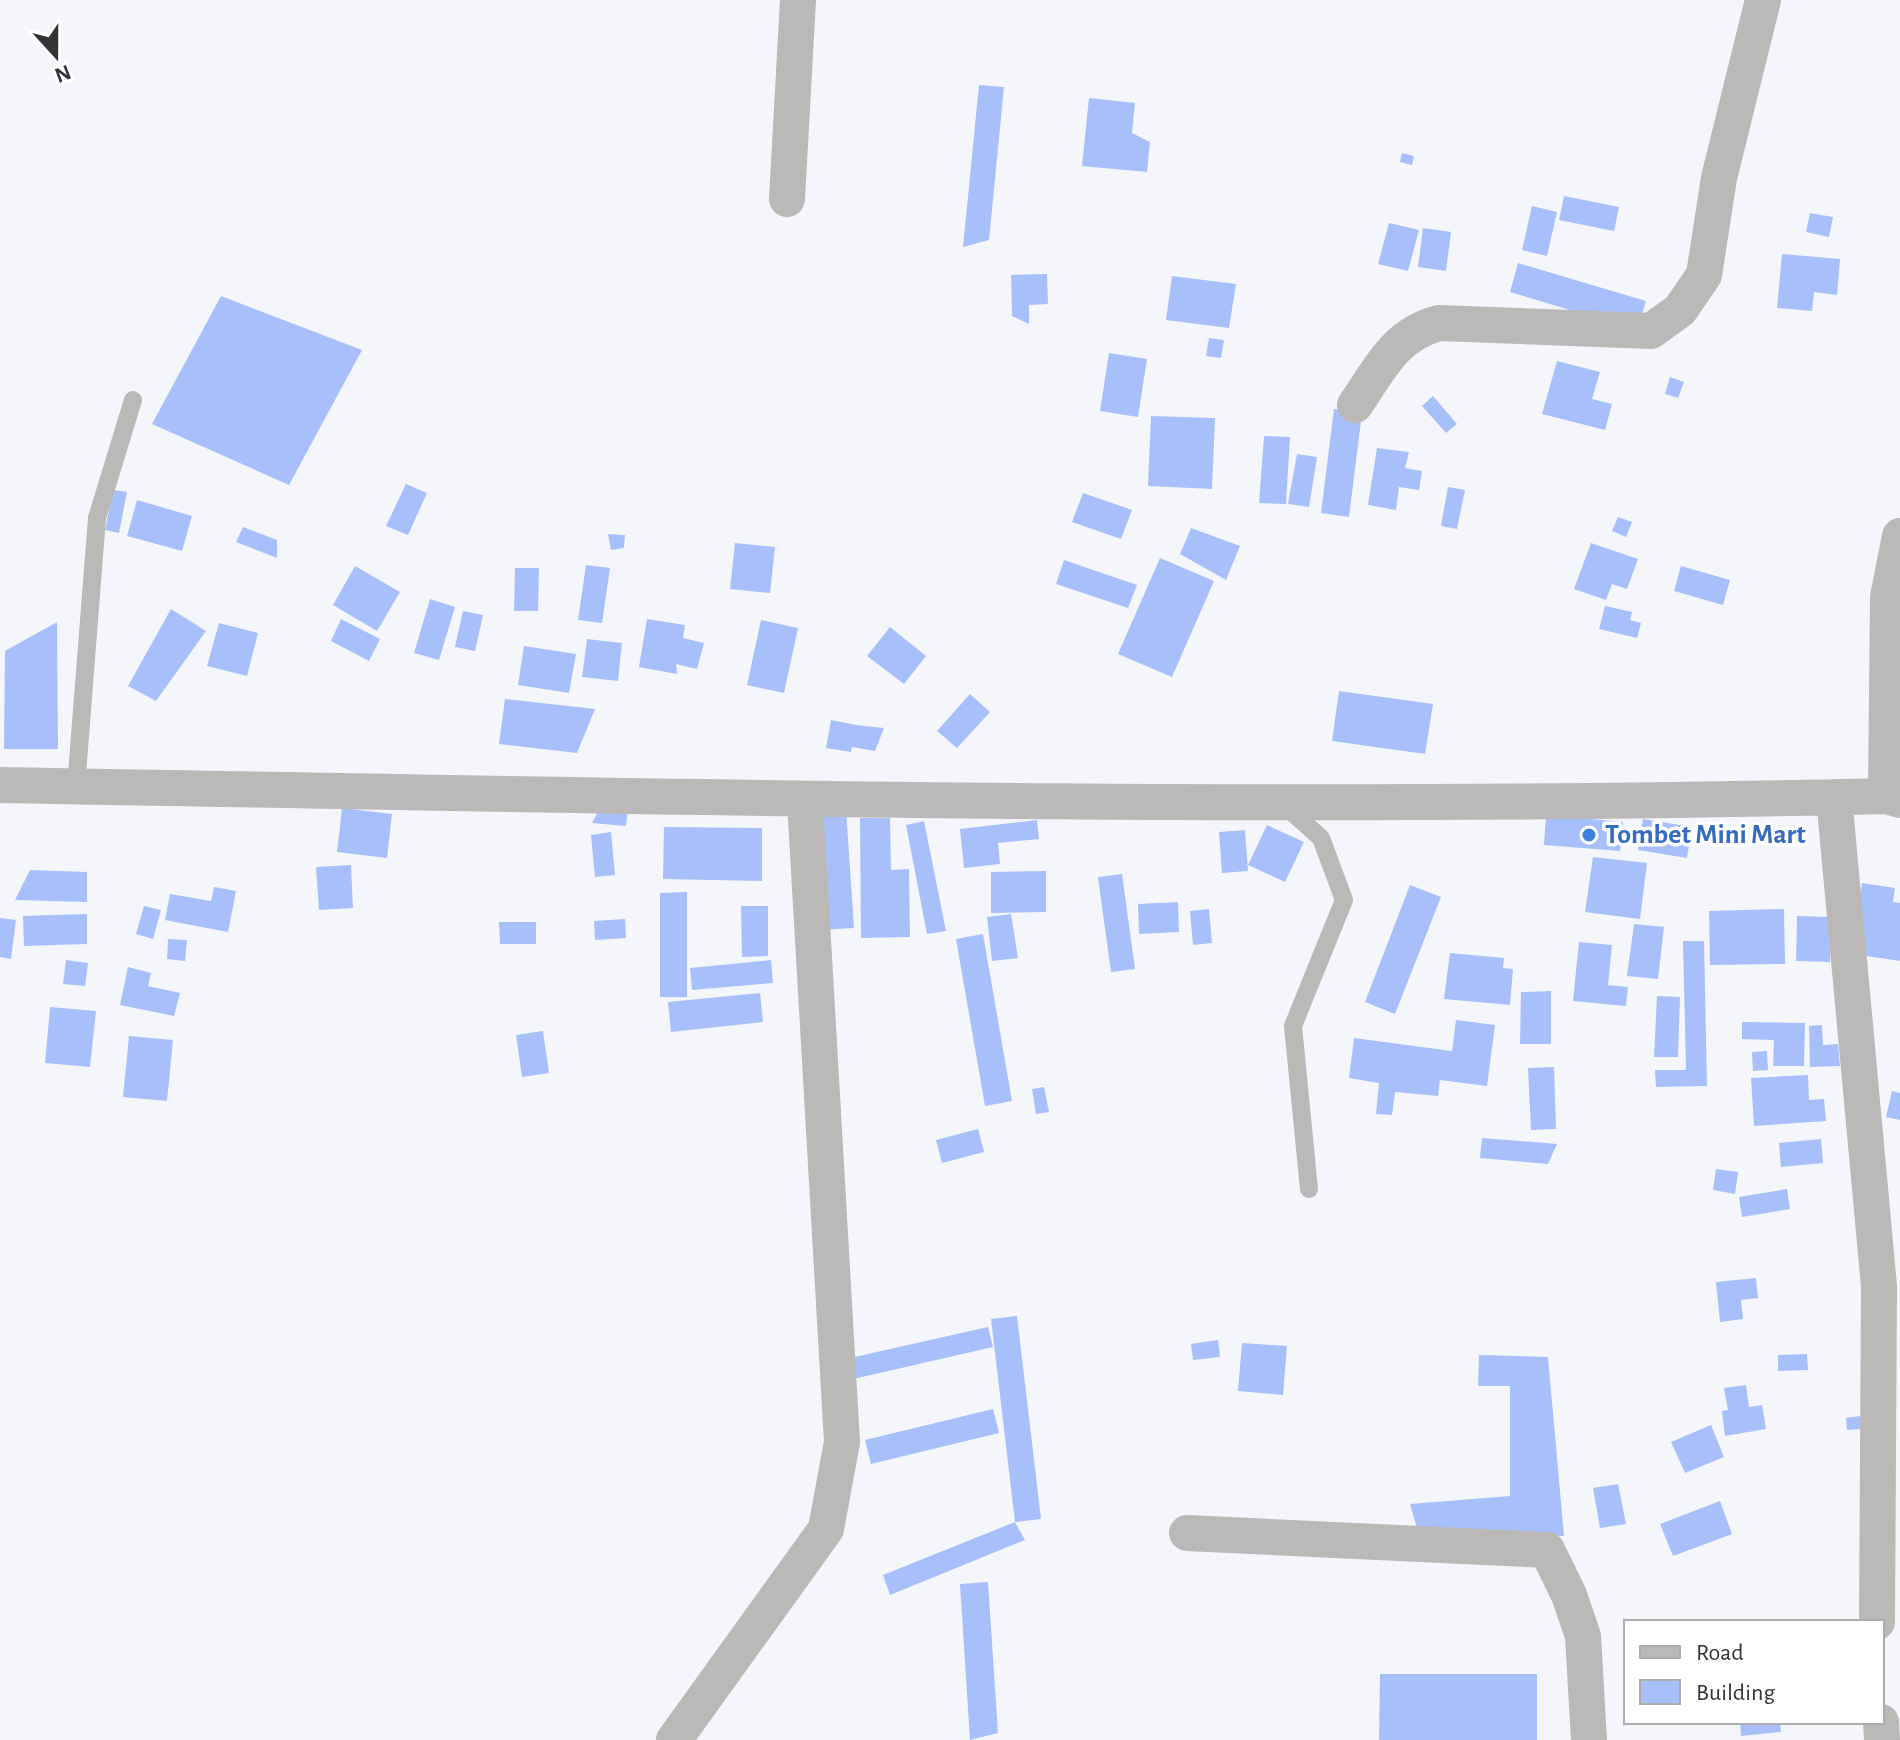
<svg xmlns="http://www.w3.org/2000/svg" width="1900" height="1740" viewBox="0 0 1900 1740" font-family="'Alegreya Sans',sans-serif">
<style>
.building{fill:#a7c0fb}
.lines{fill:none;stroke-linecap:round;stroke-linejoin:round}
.lane{stroke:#bbb9b7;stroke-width:18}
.street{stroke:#bbb9b7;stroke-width:36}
.shop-dot{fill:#3f7fe0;stroke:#fff;stroke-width:3}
.labels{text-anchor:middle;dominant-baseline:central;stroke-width:7;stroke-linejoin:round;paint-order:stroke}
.shop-label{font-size:28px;font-weight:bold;fill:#366cbe;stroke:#fff;text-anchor:start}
</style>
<rect width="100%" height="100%" fill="#f4f6fb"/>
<path class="building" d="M 979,85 L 1004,87 L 989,240 L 963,247 Z
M 1089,98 L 1135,103 L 1132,133 L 1150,142 L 1147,172 L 1082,166 Z
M 1402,153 L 1414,156 L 1412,165 L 1400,162 Z
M 1564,196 L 1619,207 L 1614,231 L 1559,220 Z
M 1532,206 L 1557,212 L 1547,256 L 1522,250 Z
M 1810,213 L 1833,217 L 1829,237 L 1806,232 Z
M 1389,223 L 1419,230 L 1408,271 L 1378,264 Z
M 1423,228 L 1451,232 L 1446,271 L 1418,267 Z
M 1782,254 L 1840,259 L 1837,295 L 1814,292 L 1812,311 L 1777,308 Z
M 1518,263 L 1646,301 L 1637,330 L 1510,292 Z
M 1047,274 L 1048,304 L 1029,305 L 1029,324 L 1012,316 L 1011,275 Z
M 1172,276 L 1236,284 L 1229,328 L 1166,320 Z
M 221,296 L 362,350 L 289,485 L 152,424 Z
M 1209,338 L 1224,340 L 1221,358 L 1206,356 Z
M 1109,353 L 1147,359 L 1138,417 L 1100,411 Z
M 1557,361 L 1600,372 L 1592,399 L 1612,404 L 1605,430 L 1542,414 Z
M 1670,377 L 1684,382 L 1678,398 L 1665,394 Z
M 1433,396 L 1457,424 L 1446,433 L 1422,406 Z
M 1334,409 L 1362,413 L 1349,517 L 1321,513 Z
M 1151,416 L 1215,418 L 1212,489 L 1148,486 Z
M 1264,436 L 1290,437 L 1286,504 L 1259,503 Z
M 1377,448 L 1409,452 L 1405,468 L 1422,471 L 1419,490 L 1399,487 L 1396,510 L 1368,505 Z
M 1297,454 L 1317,457 L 1309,507 L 1288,504 Z
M 406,484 L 427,493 L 408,535 L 386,526 Z
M 1448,487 L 1465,490 L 1457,529 L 1441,526 Z
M 113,490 L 127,492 L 119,533 L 105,530 Z
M 1083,493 L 1132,510 L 1121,539 L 1072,522 Z
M 137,500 L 192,516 L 182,551 L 127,536 Z
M 1618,517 L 1632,522 L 1626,537 L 1612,531 Z
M 243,527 L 277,540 L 277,558 L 236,542 Z
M 1191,528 L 1240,546 L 1226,580 L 1180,554 Z
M 608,534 L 625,535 L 624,548 L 611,550 Z
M 735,543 L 775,547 L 770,593 L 730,589 Z
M 1591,543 L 1638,559 L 1627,589 L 1612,584 L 1606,600 L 1574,589 Z
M 1160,558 L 1214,581 L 1172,677 L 1118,654 Z
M 1064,560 L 1137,585 L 1128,608 L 1056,584 Z
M 586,565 L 610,568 L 602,623 L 578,620 Z
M 355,566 L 400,592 L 377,631 L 333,605 Z
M 1681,566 L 1730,580 L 1723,605 L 1674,591 Z
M 515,568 L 539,568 L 538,611 L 514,611 Z
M 430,599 L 455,607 L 439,660 L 414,653 Z
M 1605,606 L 1632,612 L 1630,620 L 1641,623 L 1637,638 L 1599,629 Z
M 171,609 L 206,631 L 156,701 L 128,686 Z
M 463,611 L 483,615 L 475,651 L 455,647 Z
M 341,619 L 380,639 L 369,661 L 331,641 Z
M 647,619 L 685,625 L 683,638 L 704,643 L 697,669 L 676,664 L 677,674 L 639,667 Z
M 761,620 L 798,628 L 784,693 L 747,685 Z
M 57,622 L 58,749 L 4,749 L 5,651 Z
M 219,623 L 258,633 L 247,676 L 207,666 Z
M 890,627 L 926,656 L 904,684 L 867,656 Z
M 587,639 L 622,643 L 618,681 L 582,677 Z
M 524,646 L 576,654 L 569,693 L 518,685 Z
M 1339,691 L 1433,704 L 1425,754 L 1332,741 Z
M 970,694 L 990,712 L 957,748 L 937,731 Z
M 505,699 L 595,709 L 577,753 L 499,744 Z
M 831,720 L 856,725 L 884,728 L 875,751 L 852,747 L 851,752 L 826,748 Z
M 601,806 L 628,808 L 626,826 L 592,823 Z
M 342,808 L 392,814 L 387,858 L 337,852 Z
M 846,809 L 854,928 L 820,930 L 812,811 Z
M 1546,815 L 1623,822 L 1620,851 L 1544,845 Z
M 860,818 L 890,818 L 891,870 L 909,869 L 910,937 L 861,938 Z
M 1643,819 L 1692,827 L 1687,858 L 1638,850 Z
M 1037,820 L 1039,839 L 998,843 L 1000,864 L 964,868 L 960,829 Z
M 924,821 L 946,931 L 927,934 L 906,825 Z
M 1267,825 L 1304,842 L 1285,882 L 1248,865 Z
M 664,827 L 762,828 L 762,881 L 663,879 Z
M 1245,830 L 1248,871 L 1222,873 L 1219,832 Z
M 611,832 L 615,875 L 595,877 L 591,835 Z
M 1593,857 L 1647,863 L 1640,919 L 1585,912 Z
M 351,865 L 353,908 L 319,910 L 316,867 Z
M 30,870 L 87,872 L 87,902 L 15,900 Z
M 1046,871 L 1046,912 L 991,913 L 991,872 Z
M 1122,874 L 1135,969 L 1111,972 L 1098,877 Z
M 1862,883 L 1895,888 L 1893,902 L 1900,903 L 1900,961 L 1853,954 Z
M 1410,885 L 1441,897 L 1395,1014 L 1365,1002 Z
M 214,887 L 236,891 L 228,932 L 165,920 L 170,894 L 211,901 Z
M 687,892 L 687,997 L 660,997 L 660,893 Z
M 1178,902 L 1179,932 L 1139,934 L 1138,904 Z
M 144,906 L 161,910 L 153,939 L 136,934 Z
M 741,906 L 768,906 L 768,956 L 742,957 Z
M 1209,909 L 1212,943 L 1193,945 L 1190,911 Z
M 1784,909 L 1785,964 L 1710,965 L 1709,911 Z
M 87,914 L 87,944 L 24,946 L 23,916 Z
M 1011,914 L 1018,958 L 992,961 L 987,917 Z
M 1797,916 L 1831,917 L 1830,962 L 1796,961 Z
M 0,918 L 16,920 L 11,959 L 0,957 Z
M 625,919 L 626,938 L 595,940 L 594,921 Z
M 499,922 L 536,922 L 536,944 L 500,944 Z
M 1634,924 L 1664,927 L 1658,979 L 1627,976 Z
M 983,934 L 1012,1101 L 985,1106 L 956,939 Z
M 168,939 L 187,940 L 185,961 L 167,959 Z
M 1683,941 L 1704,941 L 1707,1086 L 1656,1087 L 1655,1070 L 1686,1070 Z
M 1579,942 L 1612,945 L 1608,985 L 1628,987 L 1626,1006 L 1573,1001 Z
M 1450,953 L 1504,958 L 1503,968 L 1513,969 L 1510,1005 L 1444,999 Z
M 66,960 L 88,963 L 85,986 L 63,984 Z
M 771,960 L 773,983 L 692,990 L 690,968 Z
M 128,967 L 151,973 L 148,986 L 180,993 L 174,1016 L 120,1005 Z
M 1551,991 L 1551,1044 L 1520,1044 L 1521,992 Z
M 760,993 L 763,1022 L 671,1032 L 668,1002 Z
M 1657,996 L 1680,997 L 1678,1057 L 1654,1057 Z
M 50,1007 L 96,1011 L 90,1067 L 45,1063 Z
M 1456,1020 L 1495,1025 L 1487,1086 L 1440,1080 L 1438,1096 L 1395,1092 L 1392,1115 L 1376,1114 L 1379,1083 L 1349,1078 L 1354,1038 L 1452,1051 Z
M 1742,1022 L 1805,1023 L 1804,1066 L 1773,1066 L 1774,1040 L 1742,1039 Z
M 1822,1025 L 1823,1045 L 1838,1044 L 1840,1066 L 1810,1067 L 1809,1026 Z
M 543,1031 L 549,1073 L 522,1077 L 516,1035 Z
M 129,1036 L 173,1040 L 167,1101 L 123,1097 Z
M 1767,1051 L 1768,1070 L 1753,1071 L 1752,1052 Z
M 1554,1067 L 1556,1129 L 1531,1130 L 1528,1068 Z
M 1808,1075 L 1809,1100 L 1824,1099 L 1826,1121 L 1754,1126 L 1751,1078 Z
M 1044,1087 L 1049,1112 L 1036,1114 L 1032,1089 Z
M 1892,1091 L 1900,1093 L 1900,1120 L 1886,1117 Z
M 978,1129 L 984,1152 L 942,1163 L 936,1140 Z
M 1482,1138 L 1557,1144 L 1548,1164 L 1480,1158 Z
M 1821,1139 L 1823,1163 L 1781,1167 L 1779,1143 Z
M 1716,1169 L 1738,1172 L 1735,1194 L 1713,1190 Z
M 1787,1189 L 1790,1209 L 1742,1217 L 1739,1197 Z
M 1756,1278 L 1758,1298 L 1741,1300 L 1743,1319 L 1720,1322 L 1716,1282 Z
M 1017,1316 L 1041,1519 L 1015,1522 L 991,1319 Z
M 988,1327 L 993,1347 L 849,1380 L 850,1358 Z
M 1218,1340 L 1220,1357 L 1193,1360 L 1191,1344 Z
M 1242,1343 L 1287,1346 L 1283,1395 L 1238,1391 Z
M 1807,1354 L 1808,1370 L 1778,1371 L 1778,1355 Z
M 1479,1355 L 1548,1357 L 1564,1536 L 1419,1535 L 1410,1504 L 1510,1496 L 1510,1386 L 1478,1386 Z
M 1746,1385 L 1749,1407 L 1762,1405 L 1766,1429 L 1725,1436 L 1722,1411 L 1728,1410 L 1724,1388 Z
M 993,1409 L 999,1433 L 871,1464 L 865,1440 Z
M 1860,1416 L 1862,1429 L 1847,1430 L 1846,1418 Z
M 1711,1425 L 1724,1457 L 1685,1473 L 1671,1442 Z
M 1618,1484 L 1626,1524 L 1600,1528 L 1593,1488 Z
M 1720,1501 L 1732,1534 L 1673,1556 L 1660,1524 Z
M 1015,1522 L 1025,1540 L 890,1595 L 883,1575 Z
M 988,1582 L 998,1733 L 970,1740 L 960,1584 Z
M 1380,1674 L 1537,1674 L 1537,1740 L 1379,1740 Z
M 1740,1722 L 1780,1722 L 1781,1732 L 1741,1736 Z"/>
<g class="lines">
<path class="lane" d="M 76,787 L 97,518 L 133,400
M 1283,804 L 1321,838 L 1344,900 L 1293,1026 L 1309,1189"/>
<path class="street" d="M 787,199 L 798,0
M 1355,405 C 1380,369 1394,335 1439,323 L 1651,331 L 1680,310 L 1704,275 L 1719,178 L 1763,0
M 0,785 C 629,796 1258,811 1886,796 L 1900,800
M 1886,796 L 1888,597 L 1900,536
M 1834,797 L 1879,1286 L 1877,1622
M 1187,1533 L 1547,1550 L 1569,1595 L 1583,1636 L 1589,1740
M 1881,1722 L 1882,1740
M 674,1740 L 826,1529 L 842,1442 L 805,801"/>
</g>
<circle class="shop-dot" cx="1589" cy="835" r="8"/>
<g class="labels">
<g class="shop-label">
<text x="1605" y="835">Tombet Mini Mart</text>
</g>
</g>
<rect x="1624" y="1620" width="260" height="104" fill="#ffffff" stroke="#adadae" stroke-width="2"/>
<rect x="1640" y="1646" width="40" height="12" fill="#bbb9b7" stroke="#adadae" stroke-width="2"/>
<text x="1696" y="1660" font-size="24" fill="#323335">Road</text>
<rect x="1640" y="1680" width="40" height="24" fill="#a7c0fb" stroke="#adadae" stroke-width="2"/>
<text x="1696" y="1700" font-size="24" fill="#323335">Building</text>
<g transform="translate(56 56) rotate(159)" stroke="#ffffff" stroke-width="6" paint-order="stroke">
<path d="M0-6L14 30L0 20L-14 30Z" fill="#323335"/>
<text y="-12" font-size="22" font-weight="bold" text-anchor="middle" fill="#323335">N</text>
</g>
</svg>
